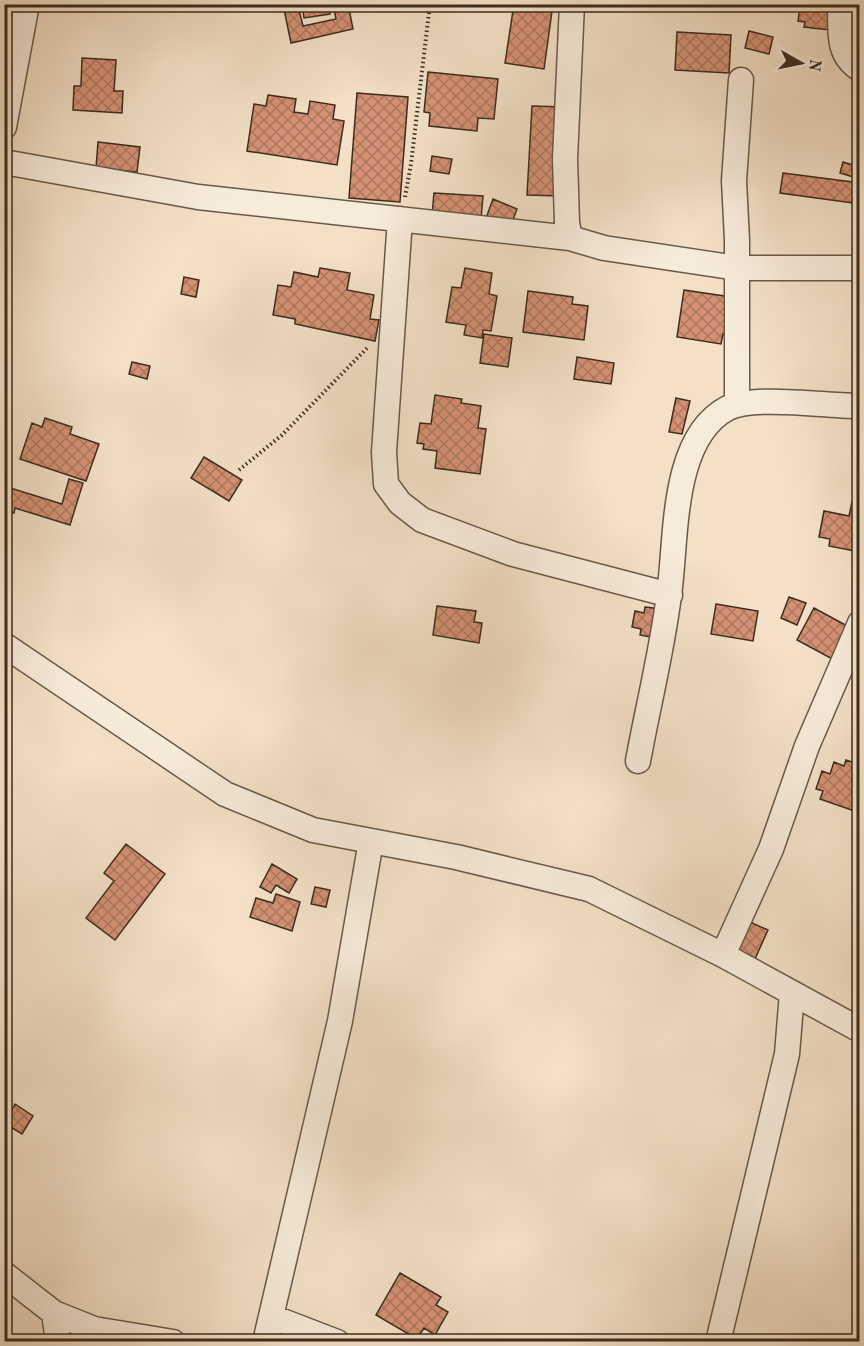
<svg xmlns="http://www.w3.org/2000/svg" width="864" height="1346" viewBox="0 0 864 1346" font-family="'Old Standard TT',serif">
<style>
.building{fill:url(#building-cross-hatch);stroke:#3b2d1d;stroke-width:1.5}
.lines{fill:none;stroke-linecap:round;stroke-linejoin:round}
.minor-casing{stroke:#695a47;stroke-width:27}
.path{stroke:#3b2d1d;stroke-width:4;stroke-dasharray:1.5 3;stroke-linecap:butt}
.minor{stroke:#f7ebda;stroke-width:24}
</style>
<defs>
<pattern id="building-cross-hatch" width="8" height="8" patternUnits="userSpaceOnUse" patternTransform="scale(1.5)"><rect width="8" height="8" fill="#d59174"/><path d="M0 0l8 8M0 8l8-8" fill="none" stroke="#ae775f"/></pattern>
</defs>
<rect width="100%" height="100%" fill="#f3e0c6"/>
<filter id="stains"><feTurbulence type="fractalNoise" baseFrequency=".00333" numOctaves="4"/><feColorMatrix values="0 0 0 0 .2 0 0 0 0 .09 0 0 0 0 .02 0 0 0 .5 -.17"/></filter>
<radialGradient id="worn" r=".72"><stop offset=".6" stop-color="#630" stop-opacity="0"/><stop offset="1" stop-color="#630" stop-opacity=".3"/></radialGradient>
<path class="building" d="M 302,4 L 329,4 L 330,14 L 304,18 Z
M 333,4 L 348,4 L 353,29 L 291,43 L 284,9 L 298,6 L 303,26 L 336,19 Z
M 514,4 L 552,11 L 544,69 L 505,63 Z
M 807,4 L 833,4 L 830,30 L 804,27 L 805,22 L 798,21 L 800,6 L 807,7 Z
M 749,31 L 773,37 L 769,54 L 745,48 Z
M 677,32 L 731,35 L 729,73 L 675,70 Z
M 82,58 L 116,60 L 114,91 L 123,91 L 122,113 L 73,110 L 74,86 L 81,86 Z
M 428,72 L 498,79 L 494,119 L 478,118 L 477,131 L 429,126 L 430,113 L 424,112 Z
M 357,93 L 408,97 L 400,202 L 349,198 Z
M 268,95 L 296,99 L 294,112 L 308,114 L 310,101 L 335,105 L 333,119 L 344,121 L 337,165 L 247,151 L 254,104 L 266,106 Z
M 532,106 L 565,107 L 560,196 L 527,195 Z
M 98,142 L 140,147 L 137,172 L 96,168 Z
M 432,156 L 452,159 L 449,174 L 430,171 Z
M 843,162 L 860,167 L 860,179 L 840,173 Z
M 783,173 L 860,183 L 860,204 L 780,193 Z
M 434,193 L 483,196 L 481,219 L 432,215 Z
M 493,199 L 517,209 L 510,228 L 486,218 Z
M 320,268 L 350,273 L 347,290 L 374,295 L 370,319 L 379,320 L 375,341 L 295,324 L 295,319 L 273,315 L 278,285 L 291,287 L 294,272 L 318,277 Z
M 465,268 L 492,273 L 489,294 L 497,296 L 491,331 L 483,330 L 482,338 L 464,335 L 466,325 L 446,322 L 452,287 L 461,288 Z
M 184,277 L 199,280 L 196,297 L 181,294 Z
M 684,290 L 731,297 L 734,336 L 723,334 L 721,344 L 677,337 Z
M 528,291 L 573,297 L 572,304 L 588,306 L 584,340 L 523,332 Z
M 484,334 L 512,338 L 508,367 L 480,363 Z
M 577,357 L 614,363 L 611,384 L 574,379 Z
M 132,362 L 150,366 L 147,379 L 129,374 Z
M 435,395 L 462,399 L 461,403 L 481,406 L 478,428 L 486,429 L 480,474 L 435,468 L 437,451 L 423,449 L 424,444 L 417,443 L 420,423 L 431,424 Z
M 676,398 L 690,401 L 682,434 L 669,432 Z
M 45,418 L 72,427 L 70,434 L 99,444 L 86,481 L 20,459 L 32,423 L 42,427 Z
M 204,457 L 242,480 L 229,501 L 191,478 Z
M 69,479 L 83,483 L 70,525 L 15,508 L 14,513 L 4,510 L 4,486 L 62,504 Z
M 859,498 L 860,552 L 829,546 L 830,539 L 819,537 L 824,511 L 849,516 L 852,502 L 859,501 Z
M 789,597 L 806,603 L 797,625 L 781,618 Z
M 716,604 L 758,611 L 753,641 L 711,634 Z
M 437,606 L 476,611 L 474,622 L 482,623 L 479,643 L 433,635 Z
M 645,607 L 661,609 L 656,638 L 640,635 L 641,629 L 632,627 L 635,611 L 644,613 Z
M 814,608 L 853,629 L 836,661 L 797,640 Z
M 846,760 L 860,765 L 860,813 L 820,799 L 823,791 L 816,789 L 822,771 L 830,774 L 834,762 L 844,766 Z
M 126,844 L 165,874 L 115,940 L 86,918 L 114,881 L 104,873 Z
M 272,864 L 297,879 L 289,893 L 276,885 L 271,893 L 260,887 Z
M 315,887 L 330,890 L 326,907 L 311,904 Z
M 276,894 L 300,902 L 292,931 L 250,917 L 256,898 L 273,903 Z
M 750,922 L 768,930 L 755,959 L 738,951 Z
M 15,1104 L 33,1116 L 22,1134 L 4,1123 Z
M 400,1273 L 441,1297 L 436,1305 L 448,1312 L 435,1335 L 424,1328 L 417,1339 L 376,1315 Z"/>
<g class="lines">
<defs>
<path id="minor" d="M 572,4 L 565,159 L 567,223 L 570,238 L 604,248 L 737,268 L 860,268
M 840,4 C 841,30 836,54 860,69
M 4,127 L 27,4
M 4,162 L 198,197 L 570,238
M 400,219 L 384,452 L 386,484 L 400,503 L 422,520 L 513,554 L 670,595
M 737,405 L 737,240 L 734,181 L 741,80
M 4,645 L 225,794 L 313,830 L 456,857 L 589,889 L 723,955 L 860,1030
M 638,761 C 648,706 662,651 669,595 C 677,541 670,438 728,408 C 755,395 828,406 860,406
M 723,955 L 771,849 L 807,746 L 860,623
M 4,1274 L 54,1313 L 58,1342
M 54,1313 L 94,1329 L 173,1342
M 272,1317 L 337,1342
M 265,1342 L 340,1021 L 371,841
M 718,1342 L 787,1054 L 792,993"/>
</defs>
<use href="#minor" class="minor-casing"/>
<path class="path" d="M 405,197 L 411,164 L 430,4
M 239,470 L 282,435 L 369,346"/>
<use href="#minor" class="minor"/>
</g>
<rect width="864" height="1346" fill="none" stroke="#f3e0c6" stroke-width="24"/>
<rect x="6" y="6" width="852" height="1334" fill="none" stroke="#3b2d1d" stroke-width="3"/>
<rect x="12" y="12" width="840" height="1322" fill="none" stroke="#3b2d1d" stroke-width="1.5"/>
<g transform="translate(801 63) rotate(99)" stroke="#f7ebda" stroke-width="4.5" paint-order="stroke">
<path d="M0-4.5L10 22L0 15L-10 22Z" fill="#3b2d1d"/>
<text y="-9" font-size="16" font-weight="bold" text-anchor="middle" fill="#3b2d1d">N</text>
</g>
<rect width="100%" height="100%" filter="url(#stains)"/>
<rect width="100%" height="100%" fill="url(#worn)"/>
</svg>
